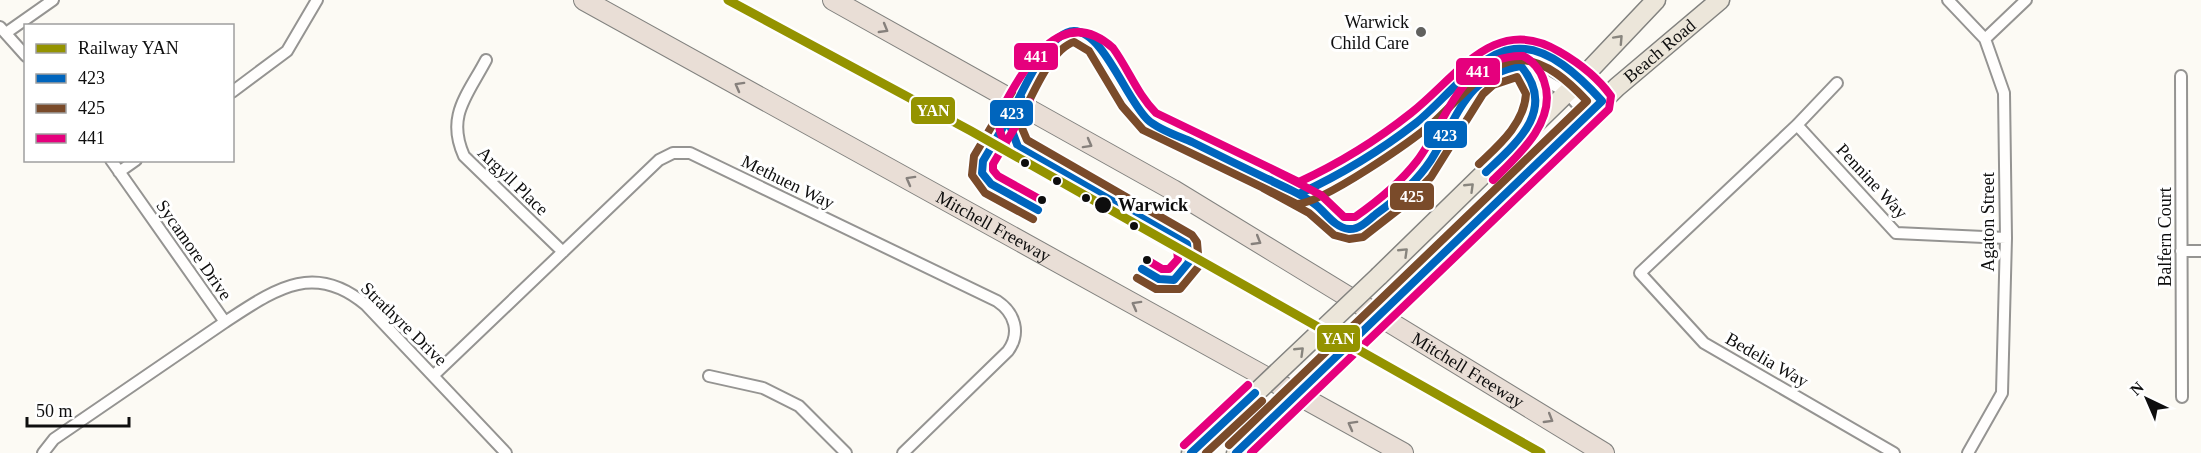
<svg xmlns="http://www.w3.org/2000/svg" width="2201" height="453" viewBox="0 0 2201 453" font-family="Georgia,serif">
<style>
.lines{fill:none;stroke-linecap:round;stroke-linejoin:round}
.minor-casing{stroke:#959492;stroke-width:14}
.primary-casing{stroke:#82827f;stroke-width:21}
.motorway-casing{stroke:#82827f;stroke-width:22}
.minor{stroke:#fffefd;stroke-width:10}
.primary{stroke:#ece6da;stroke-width:18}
.motorway{stroke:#e9ded6;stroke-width:20}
.primary-bridge-casing{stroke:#82827f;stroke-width:21;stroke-linecap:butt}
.primary-bridge{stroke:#ece6da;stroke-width:18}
.bus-1-casing{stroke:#fff;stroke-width:12}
.bus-2-casing{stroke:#fff;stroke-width:12}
.bus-3-casing{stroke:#fff;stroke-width:12}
.bus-1{stroke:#0065bd;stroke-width:8}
.bus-2{stroke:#7a4b2a;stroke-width:8}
.bus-3{stroke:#e5007d;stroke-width:8}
.rail-1-casing{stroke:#fff;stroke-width:14}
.rail-1{stroke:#949300;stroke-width:9}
.oneway{stroke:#86807c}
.oneway2{stroke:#88857e}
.poi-dot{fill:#61615e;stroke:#fff;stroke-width:2}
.bus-dot{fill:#0e0e0e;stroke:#fff;stroke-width:2}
.labels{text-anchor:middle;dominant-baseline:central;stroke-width:6;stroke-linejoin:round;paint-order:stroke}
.poi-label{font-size:18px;fill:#0e0e0e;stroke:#fff;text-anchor:end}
.street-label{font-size:18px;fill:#0e0e0e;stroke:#fff}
.stop-label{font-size:18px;font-weight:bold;fill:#0e0e0e;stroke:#fff;text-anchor:start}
.line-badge{stroke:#fff;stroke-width:2}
.badge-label{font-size:16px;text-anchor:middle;font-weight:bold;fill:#fff}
</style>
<rect width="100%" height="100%" fill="#fcfaf4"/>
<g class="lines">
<defs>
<path id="minor" d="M 1948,0 L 1985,39 L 2004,93 L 2006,238 L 2002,393 L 1968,453
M 0,27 L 26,56
M 6,33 L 53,0
M 1985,39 L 2026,0
M 486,60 C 467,96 446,116 464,156 L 563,252
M 2181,76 L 2182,397
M 1837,83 L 1797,125 L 1640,273 L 1704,343 L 1894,453
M 1471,90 L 1499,70 L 1521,66 L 1567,93 L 1587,115
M 232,92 L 287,51 L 317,0
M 1439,104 C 1473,74 1495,36 1544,57 C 1569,68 1584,80 1602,101
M 1797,125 L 1896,233 L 2006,238
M 119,172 L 136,160
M 2181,251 L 2201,251
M 225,322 C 273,291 313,260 366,305 L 506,453
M 434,375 L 659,160 L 673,153 L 690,153 L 997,301 C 1015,313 1021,333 1008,351 L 903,453
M 709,376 L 763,388 L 799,406 L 846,453
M 43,453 L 54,439 L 225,322 L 111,160"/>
<g id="primary">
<path d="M 1521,66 C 1541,91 1539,99 1526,127"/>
<path d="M 1379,276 L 1582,78 L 1656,0"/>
<path id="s1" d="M 1406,292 L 1617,87 L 1720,0"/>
<path d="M 1191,453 L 1242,406"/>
<path d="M 1236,453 L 1269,421"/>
</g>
<g id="motorway">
<path id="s2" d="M 584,0 L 1403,453"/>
<path id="s3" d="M 833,0 L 1173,190 L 1604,453"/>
</g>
</defs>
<use href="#minor" class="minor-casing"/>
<use href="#primary" class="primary-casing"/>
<use href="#motorway" class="motorway-casing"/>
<use href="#minor" class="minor"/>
<use href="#primary" class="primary"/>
<use href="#motorway" class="motorway"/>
<defs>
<path id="primary-bridge" d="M 1242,406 L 1379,276
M 1269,421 L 1406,292"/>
</defs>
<use href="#primary-bridge" class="primary-bridge-casing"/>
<use href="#primary-bridge" class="primary-bridge"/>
<defs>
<path id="bus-1" d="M 1021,97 L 983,161 L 982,173 L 991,184 L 1038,210
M 1268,179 C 1284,187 1302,194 1316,205 C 1326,213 1335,228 1349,229 C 1359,230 1369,220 1376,214 C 1397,199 1417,181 1431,160 C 1458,118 1465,75 1521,66 C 1557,109 1518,142 1486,172
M 1142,269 L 1159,279 L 1174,280 L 1189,262 L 1187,244 L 1018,147 L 1008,120 C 1020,98 1046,32 1074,31 C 1103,31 1127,101 1148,120 C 1159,130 1178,136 1192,142 C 1228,160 1263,177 1299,194 C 1340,175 1380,151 1416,123 C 1444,101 1478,53 1514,49 C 1548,45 1581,78 1602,101 L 1236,453
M 1191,453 L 1255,393"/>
<path id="bus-2" d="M 1012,92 L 974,156 L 972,175 L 985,193 L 1033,219
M 1263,188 L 1309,213 L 1334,235 L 1349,239 L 1363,237 L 1404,205 L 1431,177 L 1483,94 L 1493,85 L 1517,77 L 1526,94 C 1524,124 1499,145 1479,164
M 1137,278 L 1156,289 L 1180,289 L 1199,266 L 1197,242 L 1192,235 L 1027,140 L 1019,121 C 1031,99 1050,49 1074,42 L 1089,51 L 1122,106 L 1143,130 L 1297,204 C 1323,203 1412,141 1434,122 C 1455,103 1489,61 1518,60 C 1545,59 1570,83 1587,101 L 1229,445
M 1206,453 L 1262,401"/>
<path id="bus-3" d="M 1030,102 L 993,164 L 993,170 L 998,176 L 1043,201
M 1273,170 L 1321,195 L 1344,217 L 1355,217 C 1378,201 1400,183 1417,161 C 1448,120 1461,55 1523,56 C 1532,60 1541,71 1544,81 C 1558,120 1519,155 1493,180
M 1147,260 L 1162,269 L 1169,269 L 1178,259 L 1177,250 L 1013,156 C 1005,148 997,127 998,116 C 1021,73 1059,0 1113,48 C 1129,70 1137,94 1156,113 L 1299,182 C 1338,164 1377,140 1411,113 C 1457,77 1495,12 1560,52 C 1579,63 1598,78 1611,96 L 1609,109 L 1251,453
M 1184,445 L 1248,385"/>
</defs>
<use href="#bus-1" class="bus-1-casing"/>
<use href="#bus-2" class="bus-2-casing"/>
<use href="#bus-3" class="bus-3-casing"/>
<use href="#bus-1" class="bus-1"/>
<use href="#bus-2" class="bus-2"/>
<use href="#bus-3" class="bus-3"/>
<defs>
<path id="rail-1" d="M 728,0 L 971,131 L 1541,453"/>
</defs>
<use href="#rail-1" class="rail-1-casing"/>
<use href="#rail-1" class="rail-1"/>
</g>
<defs><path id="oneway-chevron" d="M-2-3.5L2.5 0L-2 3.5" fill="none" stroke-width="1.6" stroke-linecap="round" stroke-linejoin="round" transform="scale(1.5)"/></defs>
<g class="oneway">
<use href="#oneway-chevron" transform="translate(884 29) rotate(30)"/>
<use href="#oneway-chevron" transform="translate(739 86) rotate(-151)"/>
<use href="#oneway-chevron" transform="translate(1088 144) rotate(29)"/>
<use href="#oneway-chevron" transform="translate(910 180) rotate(-151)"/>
<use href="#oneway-chevron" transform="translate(1257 241) rotate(31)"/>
<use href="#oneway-chevron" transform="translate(1136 305) rotate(-151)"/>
<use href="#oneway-chevron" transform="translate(1549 419) rotate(31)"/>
<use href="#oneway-chevron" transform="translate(1352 425) rotate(-151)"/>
</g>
<g class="oneway2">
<use href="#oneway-chevron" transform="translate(1619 39) rotate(-47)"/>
<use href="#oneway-chevron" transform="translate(1470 187) rotate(-44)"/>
<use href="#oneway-chevron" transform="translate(1404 252) rotate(-44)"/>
<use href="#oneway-chevron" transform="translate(1300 351) rotate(-44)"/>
</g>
<circle class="poi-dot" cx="1421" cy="32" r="6"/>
<g class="bus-dot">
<circle cx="1025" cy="163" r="5"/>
<circle cx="1057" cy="181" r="5"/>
<circle cx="1086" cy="198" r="5"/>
<circle cx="1042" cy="200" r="5"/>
<circle cx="1103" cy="205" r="9"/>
<circle cx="1134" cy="226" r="5"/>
<circle cx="1147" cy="260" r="5"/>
</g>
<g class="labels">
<g class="poi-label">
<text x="1409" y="22">Warwick<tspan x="1409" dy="21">Child Care</tspan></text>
</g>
<g class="street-label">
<text stroke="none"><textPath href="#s1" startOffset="350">Beach Road</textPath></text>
<text transform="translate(513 181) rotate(44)">Argyll Place</text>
<text transform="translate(1872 181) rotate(47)">Pennine Way</text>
<text transform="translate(788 182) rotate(26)">Methuen Way</text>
<text transform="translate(1988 222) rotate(-90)">Agaton Street</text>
<text stroke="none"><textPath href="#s2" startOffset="468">Mitchell Freeway</textPath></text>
<text transform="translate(2165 237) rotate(-90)">Balfern Court</text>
<text transform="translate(194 250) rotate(55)">Sycamore Drive</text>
<text transform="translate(404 324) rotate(44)">Strathyre Drive</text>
<text transform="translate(1767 360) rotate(30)">Bedelia Way</text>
<text stroke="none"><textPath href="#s3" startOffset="735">Mitchell Freeway</textPath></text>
</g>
<g class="stop-label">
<text x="1118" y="205">Warwick</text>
</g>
</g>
<g class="line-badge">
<rect x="1013" y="42" width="46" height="29" rx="6" fill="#e5007d"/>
<rect x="1455" y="57" width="46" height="29" rx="6" fill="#e5007d"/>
<rect x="910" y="96" width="46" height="29" rx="6" fill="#949300"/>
<rect x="989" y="99" width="45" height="28" rx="6" fill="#0065bd"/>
<rect x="1423" y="120" width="45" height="29" rx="6" fill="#0065bd"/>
<rect x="1389" y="182" width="46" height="29" rx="6" fill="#7a4b2a"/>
<rect x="1316" y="324" width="45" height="29" rx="6" fill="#949300"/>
</g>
<g class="badge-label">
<text x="1036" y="62">441</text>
<text x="1478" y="77">441</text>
<text x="933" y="116">YAN</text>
<text x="1012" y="119">423</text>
<text x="1445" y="141">423</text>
<text x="1412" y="202">425</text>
<text x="1338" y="344">YAN</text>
</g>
<rect x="24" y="24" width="210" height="138" fill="#ffffff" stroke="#9f9f9f" stroke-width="1.5"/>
<rect x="36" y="44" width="30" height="9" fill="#949300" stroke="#9f9f9f" stroke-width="1.5"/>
<text x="78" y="54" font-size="18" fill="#0e0e0e">Railway YAN</text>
<rect x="36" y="74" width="30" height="9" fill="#0065bd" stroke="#9f9f9f" stroke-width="1.5"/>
<text x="78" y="84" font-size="18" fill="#0e0e0e">423</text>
<rect x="36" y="104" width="30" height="9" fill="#7a4b2a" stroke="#9f9f9f" stroke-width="1.5"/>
<text x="78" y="114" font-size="18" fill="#0e0e0e">425</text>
<rect x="36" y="134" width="30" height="9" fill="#e5007d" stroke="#9f9f9f" stroke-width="1.5"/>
<text x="78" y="144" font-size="18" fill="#0e0e0e">441</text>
<g transform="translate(2147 399) rotate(316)" stroke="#ffffff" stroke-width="4.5" paint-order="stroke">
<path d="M0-4.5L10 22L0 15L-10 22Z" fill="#0e0e0e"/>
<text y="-9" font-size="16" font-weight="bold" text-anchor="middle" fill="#0e0e0e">N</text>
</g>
<path d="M27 417v9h102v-9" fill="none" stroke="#0e0e0e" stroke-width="3"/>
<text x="36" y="417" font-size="18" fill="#0e0e0e" stroke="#ffffff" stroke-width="4.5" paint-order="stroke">50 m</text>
</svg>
